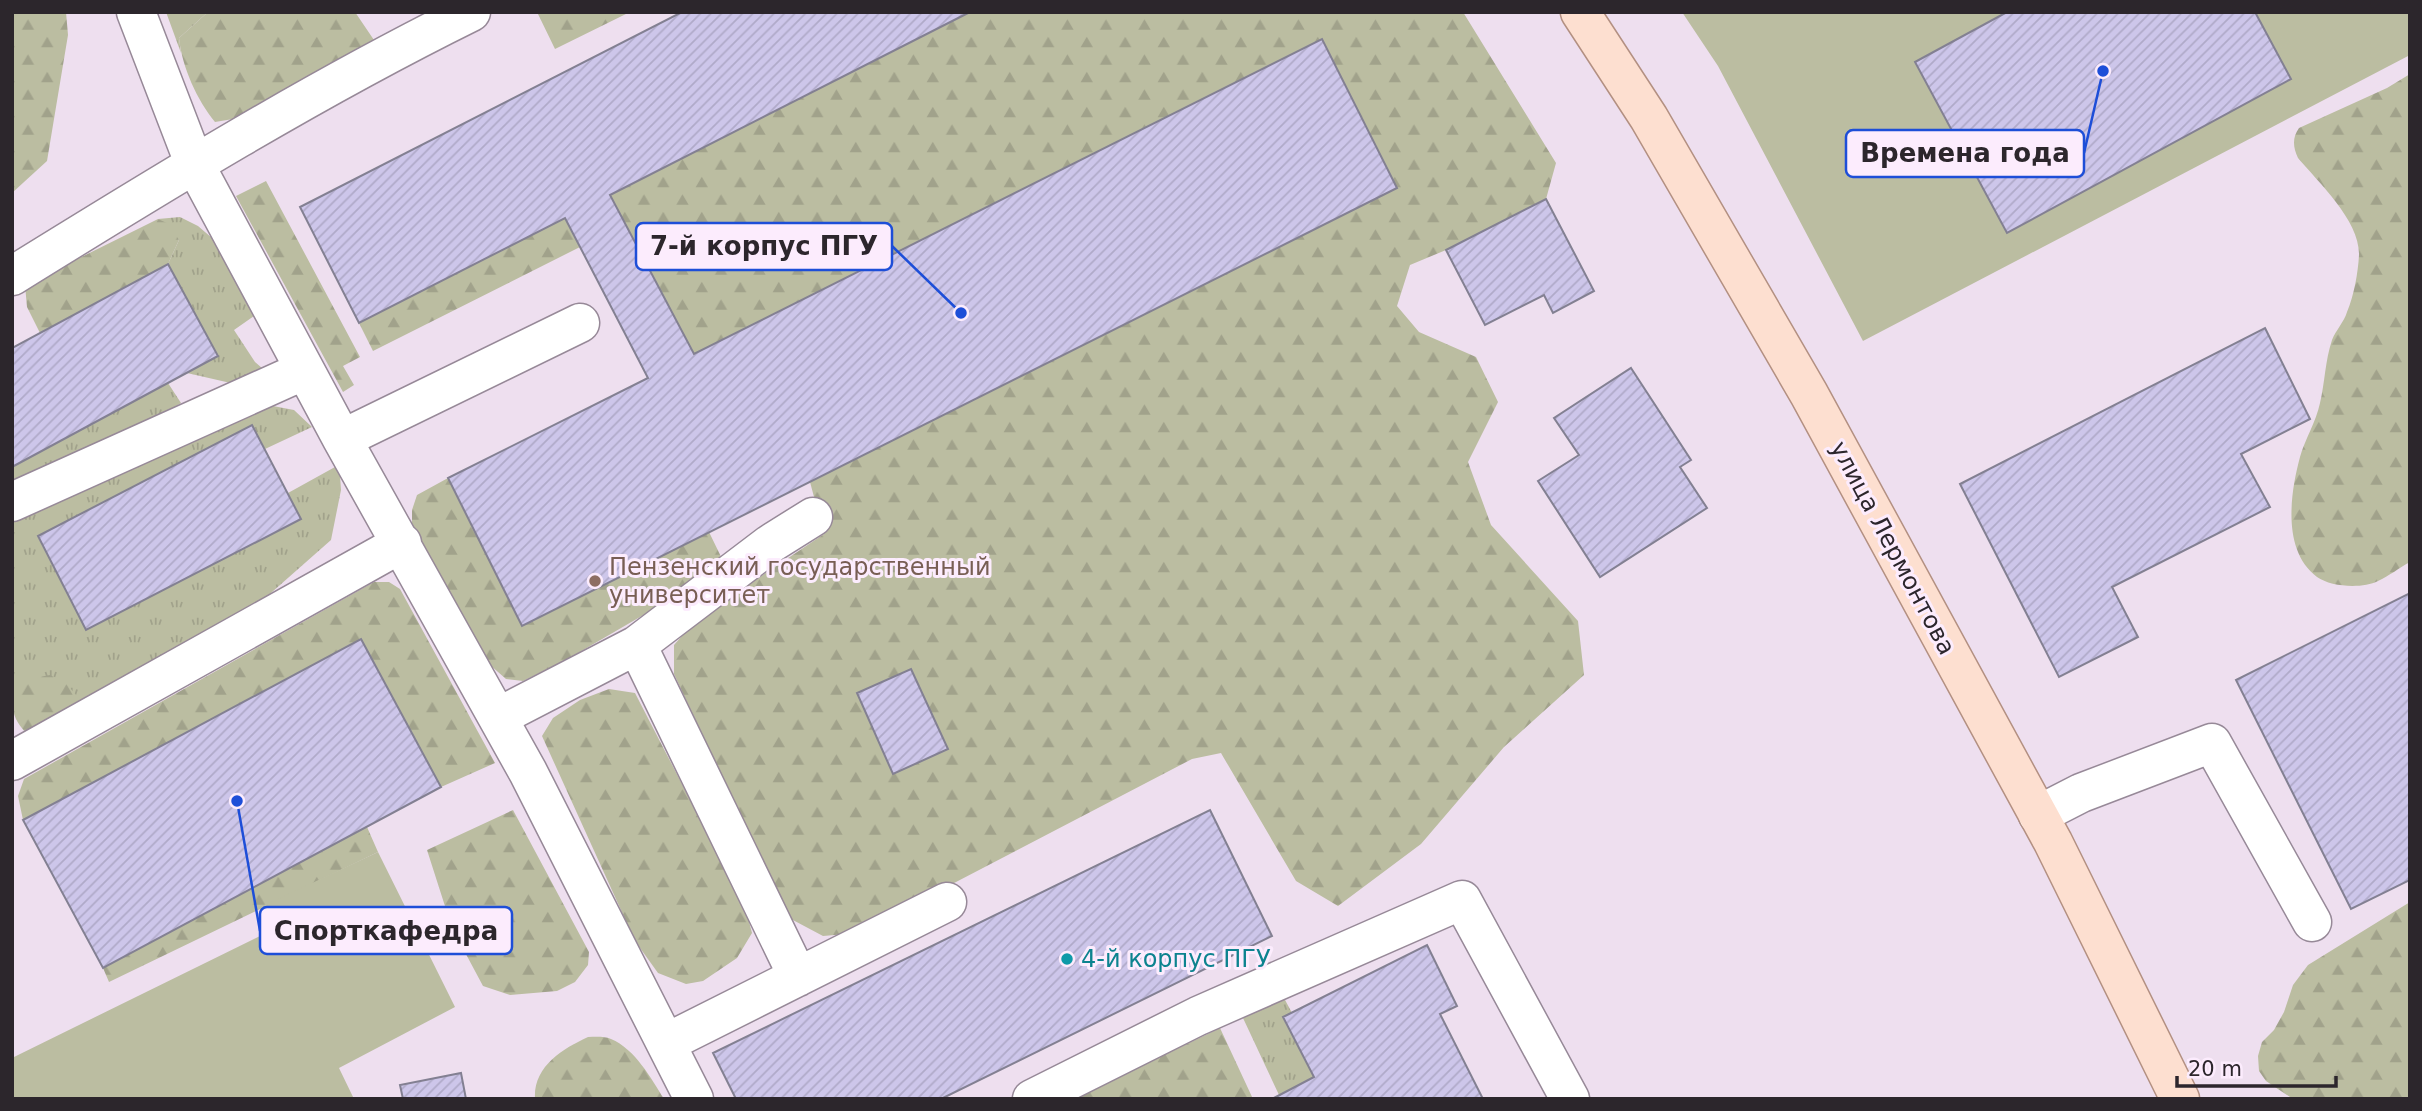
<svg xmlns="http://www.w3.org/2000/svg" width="2422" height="1111" viewBox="0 0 2422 1111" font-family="'DejaVu Sans',sans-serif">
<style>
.grass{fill:url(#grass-tufts)}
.forest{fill:url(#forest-firs)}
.park{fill:#bbbda1}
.building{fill:url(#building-hatch);stroke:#838092;stroke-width:2}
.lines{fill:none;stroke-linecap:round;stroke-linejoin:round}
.minor-casing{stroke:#978998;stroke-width:41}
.major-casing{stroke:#b39082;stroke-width:41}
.minor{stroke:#fff;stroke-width:38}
.major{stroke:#fddfd0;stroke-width:38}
.education-dot{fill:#8d6e63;stroke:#fcecfd;stroke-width:2.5}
.culture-dot{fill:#0f9aa8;stroke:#fcecfd;stroke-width:2.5}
.labels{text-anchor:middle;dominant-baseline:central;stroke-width:6;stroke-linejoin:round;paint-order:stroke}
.street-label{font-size:24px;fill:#2c262c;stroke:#fcecfd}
.education-label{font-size:24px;fill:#785e54;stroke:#fcecfd;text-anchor:start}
.culture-label{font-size:24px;fill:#0d838f;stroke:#fcecfd;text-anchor:start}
.leader{fill:none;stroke:#1d4ed8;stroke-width:2.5}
.callout-dot{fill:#1d4ed8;stroke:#fcecfd;stroke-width:2.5}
.callout{fill:#fcecfd;stroke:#1d4ed8;stroke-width:2.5}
.callout-label{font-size:26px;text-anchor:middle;font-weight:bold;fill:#2c262c}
</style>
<defs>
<pattern id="grass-tufts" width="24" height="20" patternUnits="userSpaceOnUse" patternTransform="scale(1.75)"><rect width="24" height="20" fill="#bbbda1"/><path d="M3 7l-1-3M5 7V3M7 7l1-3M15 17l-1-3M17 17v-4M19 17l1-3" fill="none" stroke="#a1a28b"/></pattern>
<pattern id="forest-firs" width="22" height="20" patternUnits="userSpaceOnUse" patternTransform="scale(1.75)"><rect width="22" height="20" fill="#bbbda1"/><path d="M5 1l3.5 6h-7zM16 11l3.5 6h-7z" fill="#a1a28b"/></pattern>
<pattern id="building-hatch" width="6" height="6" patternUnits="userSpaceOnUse" patternTransform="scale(1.75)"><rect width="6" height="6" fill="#cdc6ea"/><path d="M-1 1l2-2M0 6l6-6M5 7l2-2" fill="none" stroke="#b0aac9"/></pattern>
</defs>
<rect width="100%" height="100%" fill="#eedfef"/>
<path class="grass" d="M 166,12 L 208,12 L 179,38 L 181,53 Z
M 180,217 L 198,226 L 212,238 L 254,316 L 234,330 L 255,362 L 262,368 L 235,384 L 187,373 L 218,356 L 168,264 L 179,240 L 158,219 Z
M 168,383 L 181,403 L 141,429 L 12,484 L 12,467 Z
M 273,406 L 294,410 L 312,427 L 265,449 L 252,425 L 38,537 L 86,629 L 301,519 L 288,493 L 335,467 L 340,475 L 341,490 L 331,540 L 263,600 L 72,711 L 12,699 L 12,520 L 243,414 Z
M 1284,998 L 1292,1013 L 1283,1018 L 1314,1077 L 1279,1095 L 1243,1018 Z"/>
<path class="forest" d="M 12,12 L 66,12 L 68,35 L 47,161 L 12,193 Z
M 208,12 L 355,12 L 376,43 L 233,119 L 215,122 C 197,100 182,67 179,38 Z
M 537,12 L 630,12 L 555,49 Z
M 970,12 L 1463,12 L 1556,163 L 1546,199 L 1446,250 L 1410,265 L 1397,306 L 1419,332 L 1476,357 L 1498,402 L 1468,462 L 1491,525 L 1578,621 L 1584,675 L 1504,747 L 1421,844 L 1338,906 L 1296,881 L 1221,753 L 1192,759 L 858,933 L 823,936 L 791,919 L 772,885 L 674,674 L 674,645 L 697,619 L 824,534 L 810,482 L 1396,187 L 1322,39 L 694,354 L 610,195 Z
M 2410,74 L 2410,562 C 2399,568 2389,576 2378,581 C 2362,589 2331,587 2317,577 C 2282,551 2290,494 2300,457 C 2305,439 2316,422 2320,403 C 2325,382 2325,361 2332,340 C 2336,330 2344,322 2347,312 C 2354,295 2358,273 2359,255 C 2360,221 2319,183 2298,158 C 2293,147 2292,138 2299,128 L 2387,88 Z
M 266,181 L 360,357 L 343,366 L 354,385 L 343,392 L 236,196 Z
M 565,218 L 580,247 L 373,351 L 359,323 Z
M 158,219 L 169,224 L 179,240 L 168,264 L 40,333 L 27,307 L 25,285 Z
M 448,478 L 522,626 L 709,532 L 726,567 L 566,660 L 523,681 L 506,679 L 490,665 L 424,552 L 412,524 L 412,510 L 417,495 Z
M 374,582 L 389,582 L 400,589 L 495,763 L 441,787 L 361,639 L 23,820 L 18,796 L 24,779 Z
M 50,675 L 65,682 L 76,695 L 72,711 L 26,733 C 14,720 10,709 14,691 L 29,679 Z
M 609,689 L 635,693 L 745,906 L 752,933 L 737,958 L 703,981 L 686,984 L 658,973 L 635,941 L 542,736 L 553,718 L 580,700 Z
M 513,810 L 589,952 L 588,965 L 575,982 L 557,991 L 510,995 L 483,986 L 452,928 L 427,850 Z
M 367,827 L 378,852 L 109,982 L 103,968 Z
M 2410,902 L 2410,1099 L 2293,1099 L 2266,1081 L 2259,1071 L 2258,1056 L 2262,1042 L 2274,1030 L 2284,1012 L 2293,985 L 2308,965 Z
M 1220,1028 L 1253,1099 L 1073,1099 Z
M 588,1037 C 595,1037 604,1036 611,1039 C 635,1049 651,1078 664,1099 L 535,1099 C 533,1067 562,1049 588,1037 Z"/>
<path class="park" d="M 1682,12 L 2410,12 L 2410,55 L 1863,341 L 1718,66 Z
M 378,852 L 455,1007 L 339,1068 L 354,1099 L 12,1099 L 12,1058 L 270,931 L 259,908 Z"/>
<path class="building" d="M 682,12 L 970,12 L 610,195 L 694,354 L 1322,39 L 1397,188 L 522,626 L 448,478 L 648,378 L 565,218 L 359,323 L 300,207 Z
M 2007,12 L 2255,12 L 2291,79 L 2007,233 L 1915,62 Z
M 1546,199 L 1594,291 L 1553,313 L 1544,295 L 1485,325 L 1446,250 Z
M 168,264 L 218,356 L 12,467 L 12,348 Z
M 2265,328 L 2310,419 L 2241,454 L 2270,507 L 2112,587 L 2138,637 L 2059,677 L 1960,484 Z
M 1631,368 L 1691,460 L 1680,467 L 1707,508 L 1600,577 L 1538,481 L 1579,455 L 1554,418 Z
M 252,425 L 301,519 L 86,630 L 38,536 Z
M 2410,593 L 2410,880 L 2351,909 L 2236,680 Z
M 361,639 L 441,787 L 103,968 L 23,820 Z
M 911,669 L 948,749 L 893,774 L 857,693 Z
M 1210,810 L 1272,936 L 941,1099 L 736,1099 L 713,1053 Z
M 1427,945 L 1457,1006 L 1440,1014 L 1483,1099 L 1272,1099 L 1314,1077 L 1283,1017 Z
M 461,1073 L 466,1099 L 403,1099 L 400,1085 Z"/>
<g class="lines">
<defs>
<path id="minor" d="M 136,12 L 194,163 L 342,439 L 528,772 L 694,1099
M 12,276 C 162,183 313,90 471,12
M 342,439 L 580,323
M 12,502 L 305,370
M 637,645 L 770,544 L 813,517
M 498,717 L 637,645 L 798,977
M 12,761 L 402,543
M 2038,815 L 2081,793 L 2212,743 L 2312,922
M 666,1043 L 947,902
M 1032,1099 L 1198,1016 L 1462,900 L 1570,1099"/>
<path id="major" d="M 1580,12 L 1649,118 L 1809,394 L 2053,842 L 2180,1099"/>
</defs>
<use href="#minor" class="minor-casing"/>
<use href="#major" class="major-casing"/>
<use href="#minor" class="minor"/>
<use href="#major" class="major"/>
</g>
<circle class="education-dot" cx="595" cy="581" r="7"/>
<circle class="culture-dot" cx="1067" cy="959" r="7"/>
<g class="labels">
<g class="street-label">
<text transform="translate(1893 548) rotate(62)">улица Лермонтова</text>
</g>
<g class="education-label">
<text x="609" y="567">Пензенский государственный<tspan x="609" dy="28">университет</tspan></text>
</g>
<g class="culture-label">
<text x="1081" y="959">4-й корпус ПГУ</text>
</g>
</g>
<path class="leader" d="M2103 71L2084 153M961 313L892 246M237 801L260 931"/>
<g class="callout-dot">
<circle cx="2103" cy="71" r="7"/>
<circle cx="961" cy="313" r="7"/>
<circle cx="237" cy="801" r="7"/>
</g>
<g class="callout">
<rect x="1846" y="130" width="238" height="47" rx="7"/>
<rect x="636" y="223" width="256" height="47" rx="7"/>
<rect x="260" y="907" width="252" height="47" rx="7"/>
</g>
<g class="callout-label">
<text x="1965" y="162">Времена года</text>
<text x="764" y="255">7-й корпус ПГУ</text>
<text x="386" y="940">Спорткафедра</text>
</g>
<rect width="2422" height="1111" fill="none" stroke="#2c262c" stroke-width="28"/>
<path d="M2177 1076v10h159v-10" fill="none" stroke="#2c262c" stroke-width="3.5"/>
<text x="2188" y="1076" font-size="21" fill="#2c262c" stroke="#fcecfd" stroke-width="5" paint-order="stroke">20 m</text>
</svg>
